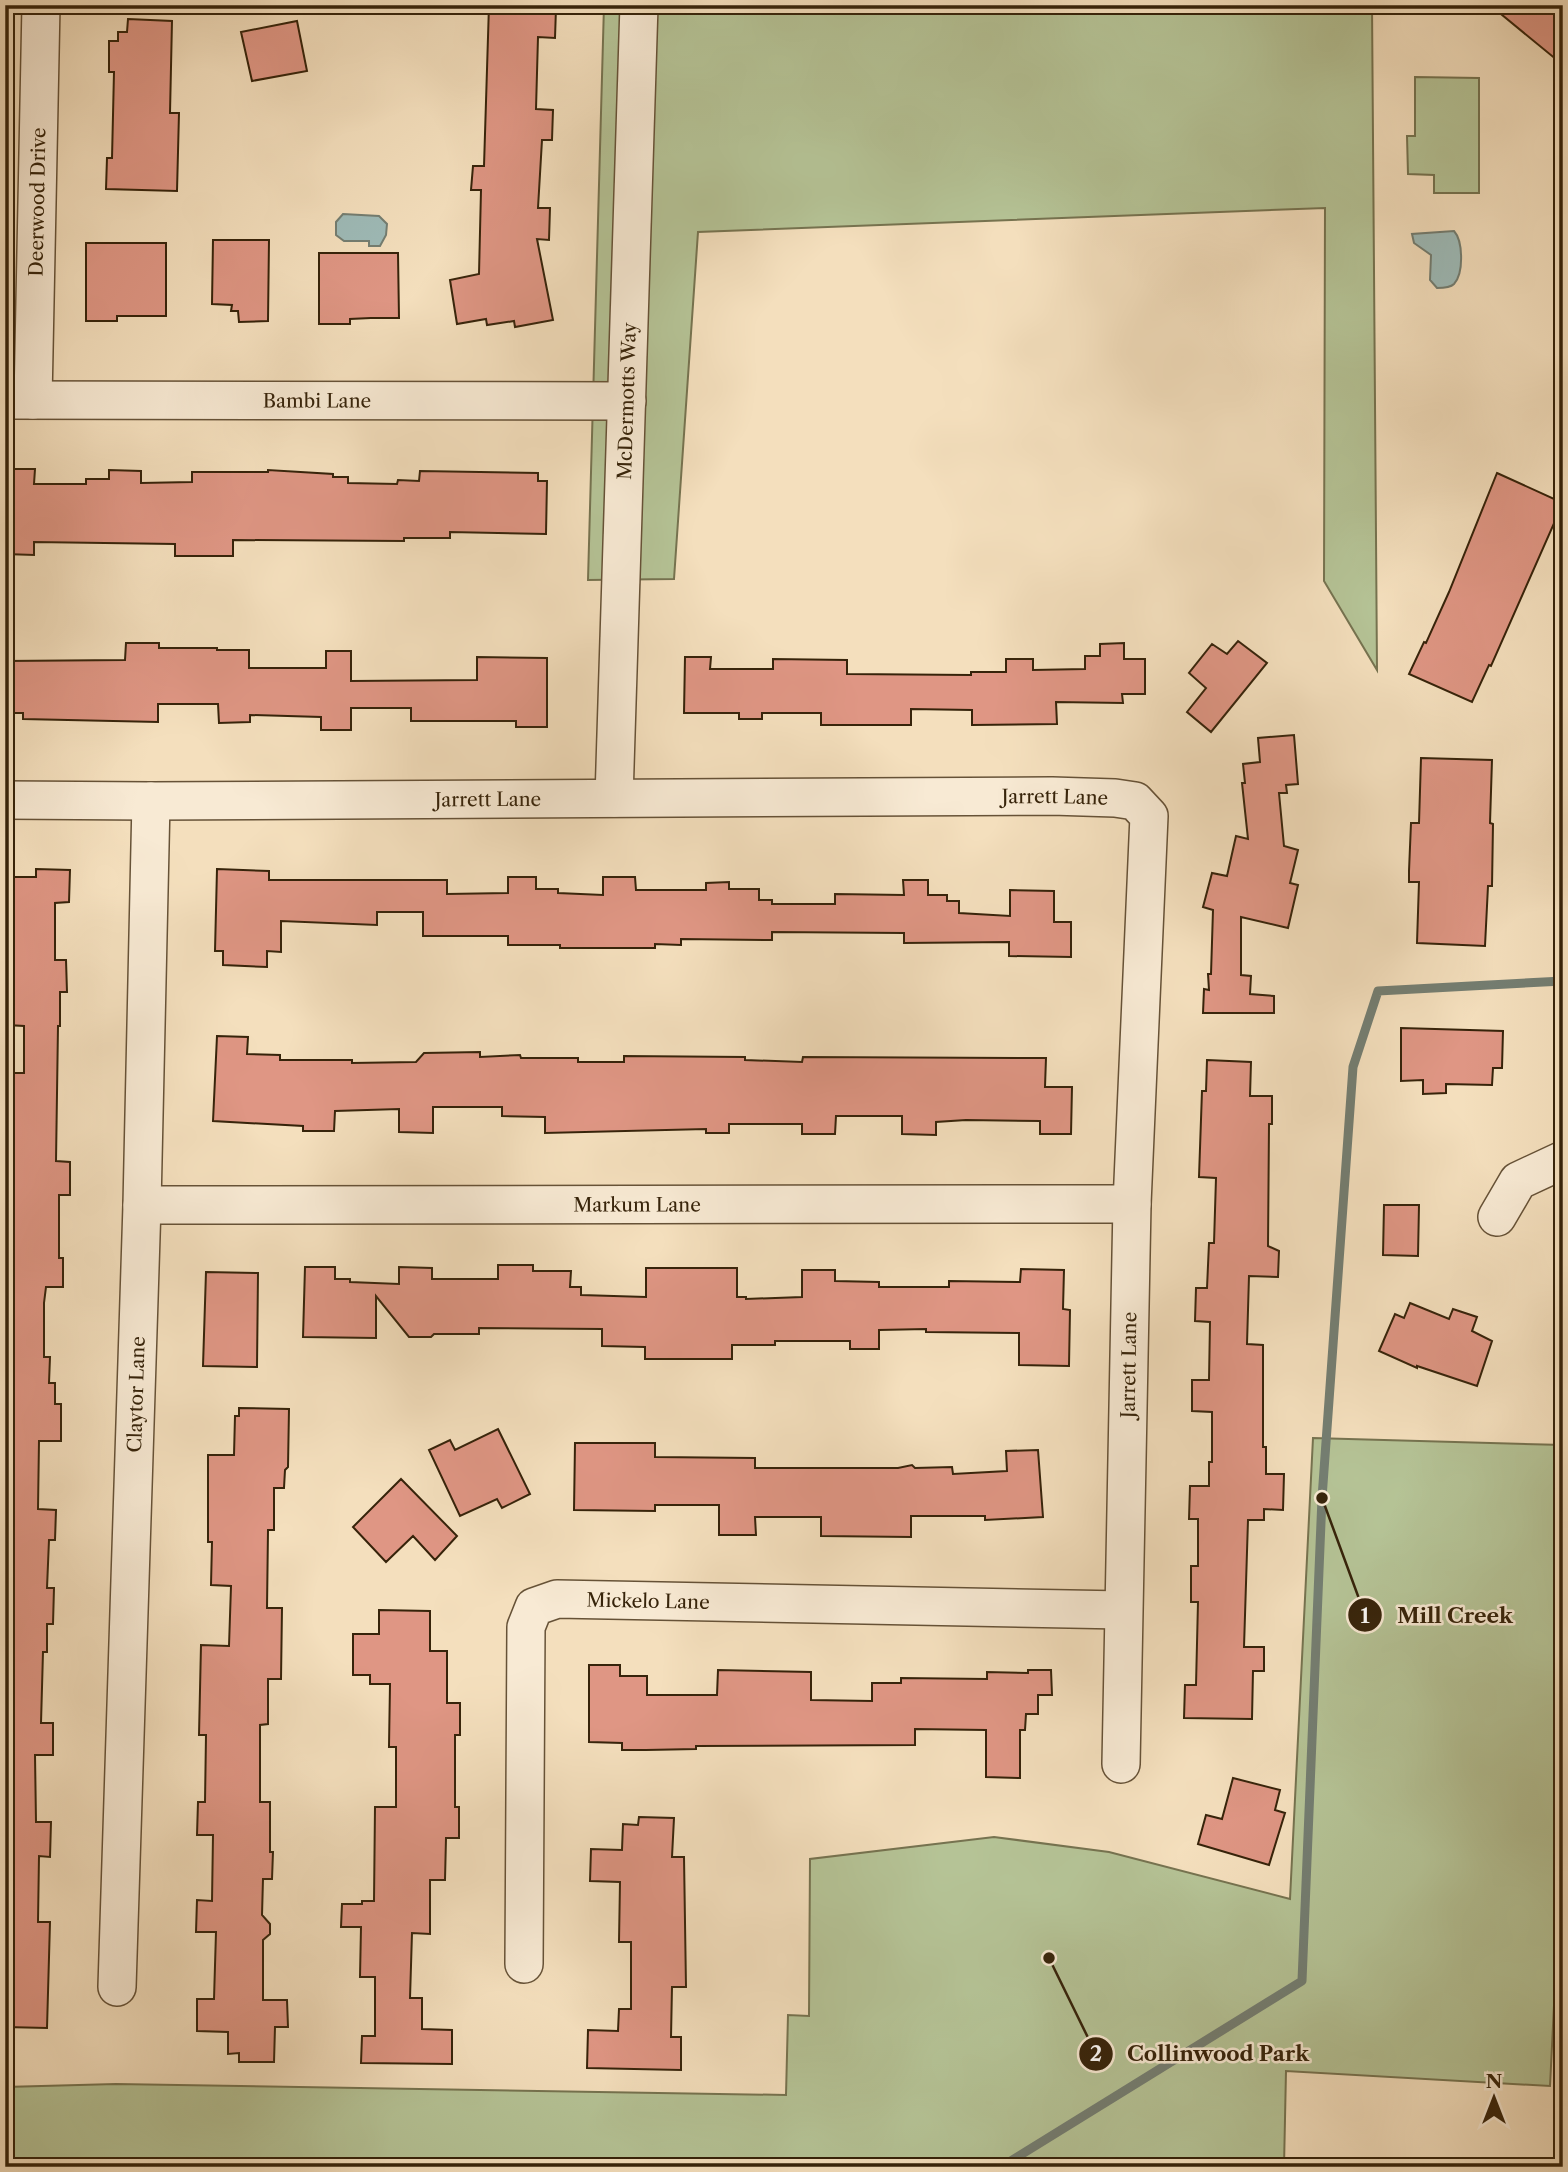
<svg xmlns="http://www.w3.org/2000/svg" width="1568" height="2172" viewBox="0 0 1568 2172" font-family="'Libre Caslon Text',serif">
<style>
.green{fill:#b5c396;stroke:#767350;stroke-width:2}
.water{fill:#9ebbb8;stroke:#747e72;stroke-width:2}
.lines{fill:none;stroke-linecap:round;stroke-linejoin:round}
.stream{stroke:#747e72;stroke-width:9}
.building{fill:#df9684;stroke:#36230a;stroke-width:2}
.minor-casing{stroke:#665237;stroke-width:40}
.minor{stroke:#f8ead4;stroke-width:37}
.labels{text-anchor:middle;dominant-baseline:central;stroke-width:5;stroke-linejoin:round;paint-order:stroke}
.street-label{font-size:19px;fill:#36230a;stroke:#f8ead4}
.leader{fill:none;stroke:#36230a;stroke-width:2.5}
.callout-dot{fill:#36230a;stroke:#f8ead4;stroke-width:2.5}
.mark-label{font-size:21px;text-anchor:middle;font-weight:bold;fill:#fff}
.callout-label{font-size:21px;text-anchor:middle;font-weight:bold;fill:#36230a;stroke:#f8ead4;stroke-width:5;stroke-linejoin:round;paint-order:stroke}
</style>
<rect width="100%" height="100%" fill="#f4dfbd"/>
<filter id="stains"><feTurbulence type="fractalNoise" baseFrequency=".00286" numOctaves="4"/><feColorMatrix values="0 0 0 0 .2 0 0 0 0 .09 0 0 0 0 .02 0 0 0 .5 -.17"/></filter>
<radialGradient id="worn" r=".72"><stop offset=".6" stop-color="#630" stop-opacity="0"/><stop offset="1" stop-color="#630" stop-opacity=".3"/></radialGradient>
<path class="green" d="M 604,5 L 1372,5 L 1377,670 L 1324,581 L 1325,208 L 698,232 L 674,579 L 588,580 Z
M 1415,77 L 1479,78 L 1479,193 L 1434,193 L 1434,175 L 1408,174 L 1407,136 L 1415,136 Z
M 1313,1438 L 1563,1445 L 1563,1825 L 1550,2086 L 1286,2071 L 1284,2167 L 5,2167 L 5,2087 L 116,2084 L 786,2095 L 788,2015 L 809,2016 L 810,1859 L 994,1837 L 1109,1852 L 1290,1899 Z"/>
<path class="water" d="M 343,214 L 379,216 L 387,224 L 386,235 L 380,246 L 369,246 L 369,241 L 344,241 L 336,235 L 336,222 Z
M 1454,231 C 1463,241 1464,273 1454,284 C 1450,288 1443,288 1437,288 L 1430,280 L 1431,255 L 1414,243 L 1412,234 Z"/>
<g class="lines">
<path class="stream" d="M 1001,2167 L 1302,1981 L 1322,1498 L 1353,1067 L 1378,991 L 1563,981"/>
</g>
<path class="building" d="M 489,5 L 531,5 L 531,7 L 556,8 L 555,38 L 538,37 L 536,109 L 553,110 L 552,140 L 542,140 L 538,208 L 550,208 L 549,240 L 537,239 L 553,320 L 515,327 L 514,321 L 487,325 L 486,319 L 457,324 L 450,280 L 479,274 L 481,190 L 471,190 L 473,166 L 484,166 Z
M 1490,5 L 1563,5 L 1563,65 Z
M 128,19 L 172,21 L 170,113 L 179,113 L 177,191 L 106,189 L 107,158 L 112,158 L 114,72 L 109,72 L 109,41 L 118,41 L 118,32 L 127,32 Z
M 297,21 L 307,71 L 252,81 L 241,32 Z
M 213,240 L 269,240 L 268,321 L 239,322 L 238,311 L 231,311 L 232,305 L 212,304 Z
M 86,243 L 166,243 L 166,316 L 117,316 L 117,321 L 86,321 Z
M 319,253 L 398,253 L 399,318 L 371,318 L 350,319 L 350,324 L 319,324 Z
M 5,469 L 35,469 L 34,484 L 86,484 L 86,479 L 109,479 L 109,470 L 141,471 L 141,483 L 192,482 L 192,472 L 268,472 L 268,470 L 333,474 L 333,477 L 348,477 L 348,483 L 397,484 L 398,480 L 419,481 L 420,471 L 538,473 L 538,481 L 547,481 L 546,534 L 450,532 L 450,538 L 404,538 L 404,541 L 233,540 L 233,556 L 175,556 L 175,544 L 34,542 L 34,555 L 5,554 Z
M 1497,473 L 1563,503 L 1491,666 L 1489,665 L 1472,702 L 1409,674 L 1424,642 L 1426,643 L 1449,592 Z
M 1238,641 L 1267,663 L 1211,732 L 1187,712 L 1206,688 L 1189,673 L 1212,644 L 1227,654 Z
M 126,643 L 159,643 L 159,648 L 217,648 L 217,650 L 249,650 L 249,668 L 326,668 L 326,651 L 351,651 L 351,681 L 477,680 L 477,657 L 547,658 L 547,727 L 516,727 L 516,721 L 411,721 L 411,708 L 351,708 L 351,730 L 321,730 L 321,717 L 250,715 L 250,722 L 219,723 L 218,704 L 158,704 L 158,722 L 23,719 L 23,713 L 5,713 L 5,661 L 125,660 Z
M 1124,643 L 1124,659 L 1145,659 L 1145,694 L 1122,694 L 1123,703 L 1056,702 L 1057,724 L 972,725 L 972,710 L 911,709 L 911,725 L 821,725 L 821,713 L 762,713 L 762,719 L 739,719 L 739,713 L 684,713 L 685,657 L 711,657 L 710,669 L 773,669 L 773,659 L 847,660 L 847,674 L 971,675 L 971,672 L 1006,672 L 1006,659 L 1033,659 L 1033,670 L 1085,669 L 1085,656 L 1100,656 L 1100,644 Z
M 1294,735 L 1298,784 L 1286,785 L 1287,793 L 1279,793 L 1284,846 L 1298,850 L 1290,883 L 1298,885 L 1288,928 L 1241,917 L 1241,975 L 1251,976 L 1250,994 L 1274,996 L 1274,1013 L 1203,1013 L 1204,989 L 1209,990 L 1208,974 L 1211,974 L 1213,910 L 1203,907 L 1212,873 L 1227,876 L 1236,836 L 1248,839 L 1242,783 L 1245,783 L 1243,764 L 1260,762 L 1258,738 Z
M 1421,758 L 1492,760 L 1490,823 L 1493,824 L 1492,886 L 1488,886 L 1485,946 L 1417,943 L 1419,882 L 1409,882 L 1409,871 L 1411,823 L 1419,823 Z
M 36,869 L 70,870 L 69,902 L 55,903 L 55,960 L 66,960 L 67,992 L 60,992 L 60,1026 L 58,1026 L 56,1161 L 70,1162 L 70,1195 L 59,1195 L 59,1258 L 63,1258 L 63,1287 L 46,1287 L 44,1303 L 44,1357 L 50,1357 L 49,1383 L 55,1383 L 55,1404 L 61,1404 L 61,1441 L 39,1441 L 38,1509 L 56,1510 L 55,1540 L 49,1540 L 47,1588 L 54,1588 L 53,1624 L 47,1624 L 47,1652 L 43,1652 L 41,1723 L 53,1723 L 53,1755 L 35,1755 L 36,1822 L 51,1822 L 50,1857 L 39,1856 L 38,1922 L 50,1922 L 47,2028 L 5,2027 L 6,1073 L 24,1073 L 24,1026 L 7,1025 L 9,926 L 5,926 L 5,882 L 13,883 L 13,877 L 36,877 Z
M 217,869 L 269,871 L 269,880 L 447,880 L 447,894 L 508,893 L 508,877 L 536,877 L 536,889 L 558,889 L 558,893 L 603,895 L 603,877 L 635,877 L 636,890 L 706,890 L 706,883 L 729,882 L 729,889 L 759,889 L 759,900 L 772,900 L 772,904 L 835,904 L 835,894 L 904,895 L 903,880 L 928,880 L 928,895 L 947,895 L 947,901 L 959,901 L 959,913 L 1010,916 L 1010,890 L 1054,891 L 1054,922 L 1071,922 L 1071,957 L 1009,956 L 1009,942 L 904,943 L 904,933 L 772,932 L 772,940 L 681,939 L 681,945 L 655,944 L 655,948 L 560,948 L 560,945 L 508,945 L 508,936 L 423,936 L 423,912 L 377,912 L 377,925 L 281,921 L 281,952 L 267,951 L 267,967 L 223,965 L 223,951 L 215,951 Z
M 1401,1028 L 1503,1031 L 1502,1068 L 1493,1068 L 1492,1085 L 1446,1084 L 1446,1093 L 1423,1094 L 1423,1080 L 1401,1081 Z
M 217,1036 L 248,1037 L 247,1054 L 280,1055 L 280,1060 L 352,1060 L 352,1063 L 416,1062 L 424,1053 L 480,1052 L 480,1057 L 520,1055 L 521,1058 L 578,1058 L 578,1062 L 624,1062 L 624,1056 L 745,1057 L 745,1060 L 802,1062 L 803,1057 L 1046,1058 L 1045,1087 L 1072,1087 L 1071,1134 L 1040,1134 L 1040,1121 L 966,1120 L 936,1122 L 936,1135 L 902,1134 L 902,1116 L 836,1116 L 835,1134 L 802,1134 L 802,1124 L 729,1124 L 729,1133 L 706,1133 L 706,1129 L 545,1133 L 545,1117 L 502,1116 L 502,1107 L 433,1107 L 433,1133 L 399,1132 L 399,1109 L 335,1111 L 334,1131 L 303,1131 L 303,1126 L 213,1121 Z
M 1207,1060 L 1251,1062 L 1250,1096 L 1272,1096 L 1272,1124 L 1269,1124 L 1268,1246 L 1279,1251 L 1278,1277 L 1249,1276 L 1247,1344 L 1263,1345 L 1263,1447 L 1266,1447 L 1266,1474 L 1284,1474 L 1283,1510 L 1264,1509 L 1264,1520 L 1248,1520 L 1244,1647 L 1264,1647 L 1264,1671 L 1253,1671 L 1252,1719 L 1184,1718 L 1185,1685 L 1196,1685 L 1198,1602 L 1191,1602 L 1191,1566 L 1198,1566 L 1198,1519 L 1189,1519 L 1190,1486 L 1209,1486 L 1209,1462 L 1212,1462 L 1212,1412 L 1192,1411 L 1192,1380 L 1209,1380 L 1210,1322 L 1195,1321 L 1196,1288 L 1207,1288 L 1209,1243 L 1214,1243 L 1216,1178 L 1199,1177 L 1202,1091 L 1206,1091 Z
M 1384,1205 L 1419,1205 L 1418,1256 L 1383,1255 Z
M 498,1265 L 533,1265 L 533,1271 L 571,1271 L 570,1287 L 581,1287 L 581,1295 L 646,1297 L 646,1268 L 737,1268 L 737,1297 L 746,1297 L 746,1299 L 802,1297 L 802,1270 L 835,1270 L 835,1281 L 879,1282 L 879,1287 L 949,1287 L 949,1281 L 1020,1282 L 1021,1269 L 1064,1270 L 1063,1309 L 1070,1310 L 1069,1366 L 1019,1365 L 1019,1333 L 926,1332 L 926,1329 L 879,1330 L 879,1349 L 850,1349 L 850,1341 L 775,1341 L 775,1345 L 732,1345 L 732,1359 L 645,1359 L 645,1347 L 602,1346 L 602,1329 L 479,1328 L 479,1334 L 434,1334 L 431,1337 L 409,1337 L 376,1296 L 376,1338 L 303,1337 L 305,1267 L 335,1267 L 335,1279 L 350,1279 L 350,1282 L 399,1284 L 399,1267 L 432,1268 L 432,1279 L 498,1279 Z
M 206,1272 L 258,1273 L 257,1367 L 203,1366 Z
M 1410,1303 L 1449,1319 L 1453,1309 L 1477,1317 L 1472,1331 L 1492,1341 L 1477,1386 L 1417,1366 L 1417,1368 L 1379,1351 L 1395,1314 L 1404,1318 Z
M 239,1408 L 289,1409 L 288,1467 L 285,1470 L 284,1488 L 274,1488 L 274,1530 L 268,1530 L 267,1608 L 282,1608 L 281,1679 L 268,1679 L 268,1724 L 260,1725 L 260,1802 L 270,1802 L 270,1852 L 273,1852 L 272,1879 L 263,1879 L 262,1915 L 270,1924 L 270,1934 L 263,1940 L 263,2000 L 287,2000 L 288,2027 L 275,2027 L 274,2062 L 239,2062 L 239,2053 L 228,2054 L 228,2032 L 197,2031 L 197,1999 L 214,1999 L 216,1932 L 196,1932 L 197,1900 L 212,1901 L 213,1835 L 197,1835 L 198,1802 L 205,1802 L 206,1735 L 199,1735 L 201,1645 L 229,1646 L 231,1586 L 211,1585 L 212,1542 L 208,1542 L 208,1455 L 234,1455 L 235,1416 L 239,1416 Z
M 498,1429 L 530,1494 L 502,1508 L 497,1499 L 460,1516 L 429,1450 L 450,1440 L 455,1450 Z
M 575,1443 L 655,1443 L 655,1457 L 755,1458 L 755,1468 L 898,1468 L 912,1465 L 915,1468 L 952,1467 L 953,1474 L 1007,1471 L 1006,1451 L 1038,1450 L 1043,1517 L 985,1520 L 985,1516 L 911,1516 L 911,1537 L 821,1536 L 821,1517 L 755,1517 L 756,1535 L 719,1535 L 719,1505 L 655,1505 L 655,1511 L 574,1510 Z
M 401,1479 L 457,1536 L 435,1560 L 413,1536 L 386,1562 L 353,1527 Z
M 379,1610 L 430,1611 L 430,1651 L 447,1651 L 447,1703 L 460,1703 L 460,1735 L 455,1735 L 455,1807 L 459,1807 L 459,1838 L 446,1838 L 445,1880 L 430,1880 L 430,1934 L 412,1933 L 410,1998 L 422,1998 L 422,2029 L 452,2030 L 452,2064 L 361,2063 L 362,2036 L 375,2036 L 375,1977 L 360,1977 L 361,1927 L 341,1927 L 342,1904 L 362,1904 L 362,1901 L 374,1901 L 375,1807 L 396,1807 L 396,1747 L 389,1747 L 390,1684 L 370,1684 L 370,1675 L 353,1675 L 353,1634 L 379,1634 Z
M 589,1665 L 620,1665 L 620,1676 L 647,1676 L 647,1695 L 717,1695 L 718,1670 L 811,1672 L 811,1700 L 872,1701 L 872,1683 L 901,1683 L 901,1678 L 987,1679 L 987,1672 L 1028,1673 L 1028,1670 L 1051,1670 L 1052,1695 L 1038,1695 L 1038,1714 L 1026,1714 L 1025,1730 L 1020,1730 L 1020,1778 L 986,1777 L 986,1730 L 915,1729 L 915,1745 L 696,1746 L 696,1749 L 646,1750 L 622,1750 L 622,1743 L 589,1742 Z
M 1233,1778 L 1280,1790 L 1275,1810 L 1285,1813 L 1269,1865 L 1198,1844 L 1206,1815 L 1222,1819 Z
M 639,1817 L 674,1818 L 672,1857 L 684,1857 L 686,1987 L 672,1987 L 671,2037 L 681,2037 L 681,2070 L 587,2068 L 588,2030 L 618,2031 L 619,2009 L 631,2009 L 631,1942 L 619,1942 L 620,1882 L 590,1881 L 591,1849 L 622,1850 L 623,1824 L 638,1825 Z"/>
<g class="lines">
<defs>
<g id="minor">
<path id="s1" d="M 5,400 L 627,401"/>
<path id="s2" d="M 33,400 L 41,5"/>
<path id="s3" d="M 614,798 L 639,5"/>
<path id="s4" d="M 5,800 L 151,801 L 1052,796 L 1115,798 L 1135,801 L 1149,816 L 1132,1204 L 1121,1764"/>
<path id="s5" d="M 142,1205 L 1132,1204"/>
<path d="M 1497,1217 L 1518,1181 L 1563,1160"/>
<path id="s6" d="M 524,1964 L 526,1627 L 534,1607 L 557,1599 L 1123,1610"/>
<path id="s7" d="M 117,1987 L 142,1205 L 151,801"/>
</g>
</defs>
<use href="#minor" class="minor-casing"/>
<use href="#minor" class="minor"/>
</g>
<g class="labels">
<g class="street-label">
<text stroke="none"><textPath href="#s2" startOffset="198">Deerwood Drive</textPath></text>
<text stroke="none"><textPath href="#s1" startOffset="312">Bambi Lane</textPath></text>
<text stroke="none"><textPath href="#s3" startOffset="397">McDermotts Way</textPath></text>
<text stroke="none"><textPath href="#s4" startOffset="1050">Jarrett Lane</textPath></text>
<text stroke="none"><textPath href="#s4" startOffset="483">Jarrett Lane</textPath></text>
<text stroke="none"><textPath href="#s5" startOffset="495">Markum Lane</textPath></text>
<text transform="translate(1129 1365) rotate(-89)">Jarrett Lane</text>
<text stroke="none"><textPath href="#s7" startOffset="593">Claytor Lane</textPath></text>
<text stroke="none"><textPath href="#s6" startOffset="474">Mickelo Lane</textPath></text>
</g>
</g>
<path class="leader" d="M1322 1498L1365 1615M1049 1958L1096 2054"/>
<g class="callout-dot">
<circle cx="1322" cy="1498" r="7"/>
<circle cx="1049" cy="1958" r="7"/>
<circle cx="1365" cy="1615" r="18"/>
<circle cx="1096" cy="2054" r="18"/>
</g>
<g class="mark-label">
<text x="1365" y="1623">1</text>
<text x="1096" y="2061">2</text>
</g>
<g class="callout-label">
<text x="1455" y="1623">Mill Creek</text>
<text x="1218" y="2061">Collinwood Park</text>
</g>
<rect width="1568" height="2172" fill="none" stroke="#f4dfbd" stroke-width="28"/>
<rect x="7" y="7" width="1554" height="2158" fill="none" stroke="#36230a" stroke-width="3.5"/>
<rect x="14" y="14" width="1540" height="2144" fill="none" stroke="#36230a" stroke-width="2"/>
<g transform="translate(1494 2098)" stroke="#f8ead4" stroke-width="5" paint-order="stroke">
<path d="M0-5L12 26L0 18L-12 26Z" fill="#36230a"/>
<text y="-10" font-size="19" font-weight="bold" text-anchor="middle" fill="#36230a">N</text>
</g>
<rect width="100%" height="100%" filter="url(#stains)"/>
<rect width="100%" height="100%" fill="url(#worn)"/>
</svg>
